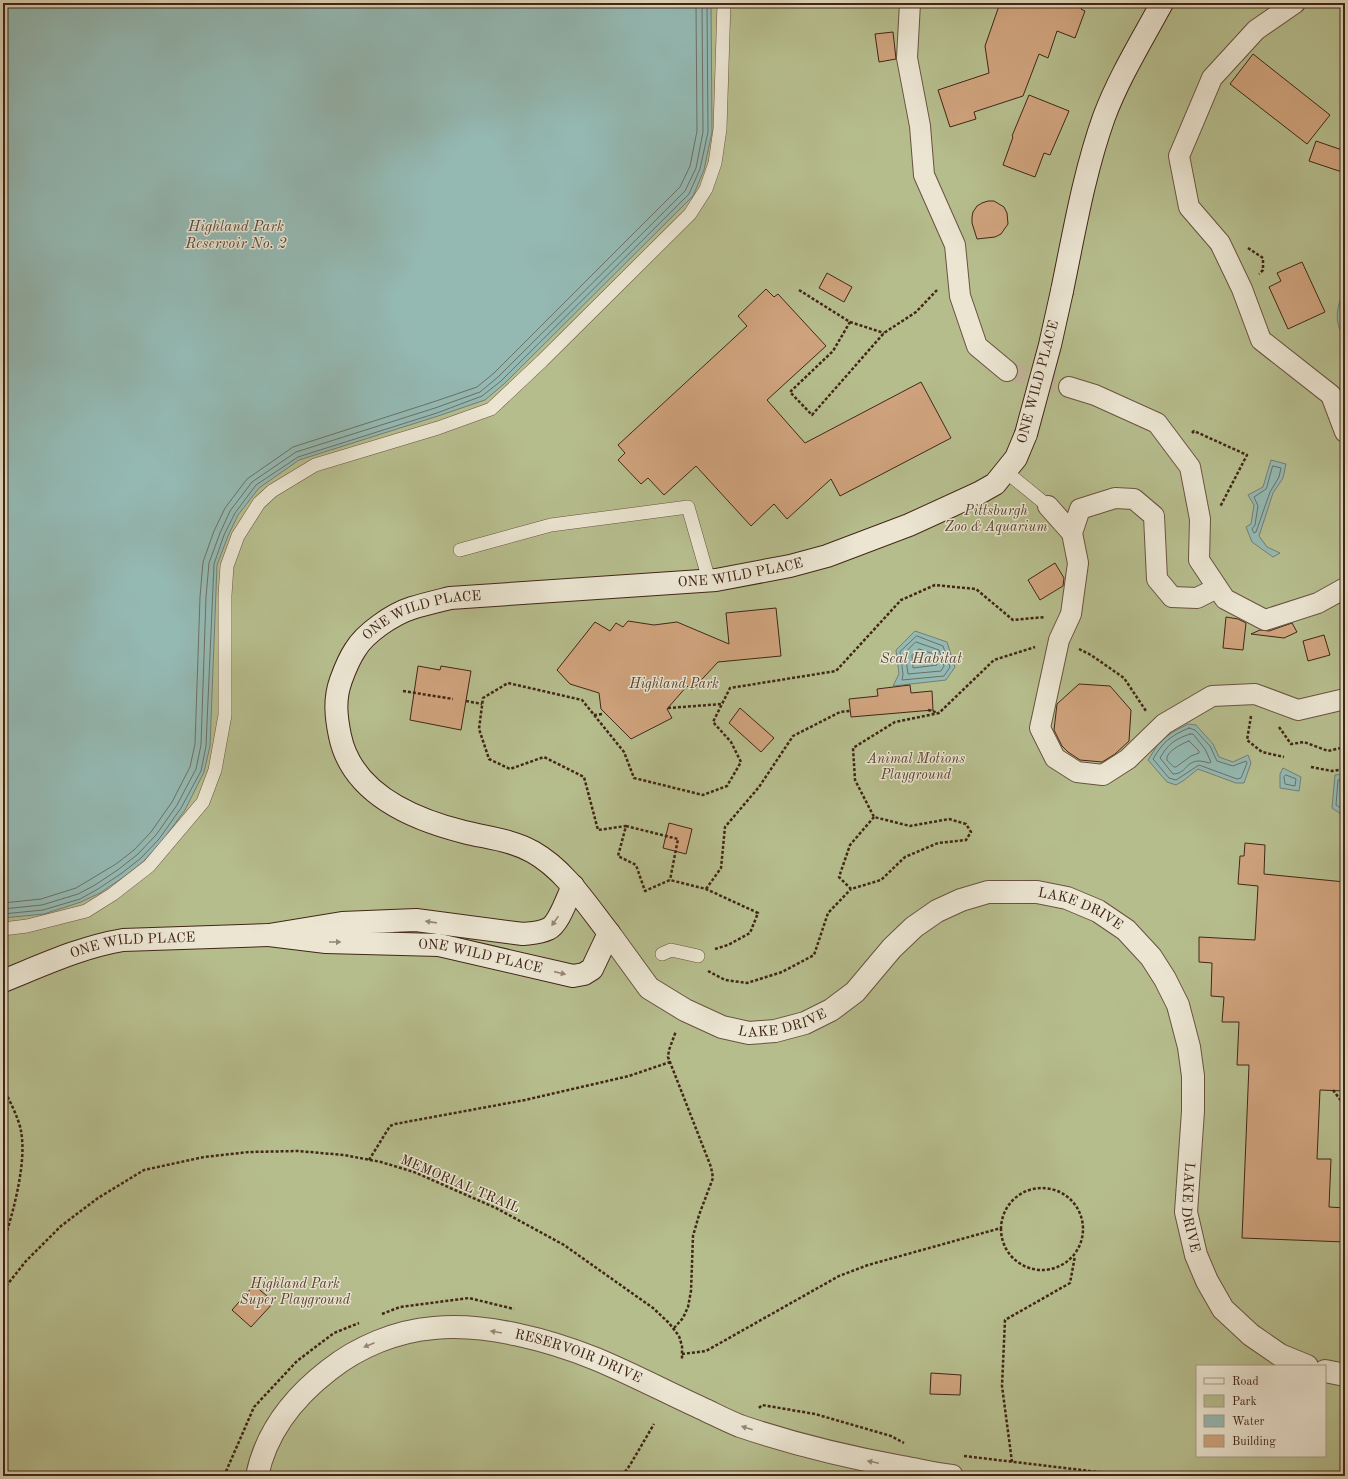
<svg xmlns="http://www.w3.org/2000/svg" width="1348" height="1479" viewBox="0 0 1348 1479" font-family="'Old Standard TT',serif">
<style>
.green{fill:#b6bd8d;stroke:#7c7252;fill-rule:evenodd}
.water{fill:#94b9b3;stroke:#737e75}
.lines{fill:none;stroke-linecap:round;stroke-linejoin:round}
.shore{stroke:#6b7065;stroke-width:1}
.building{fill:#cfa37d;stroke:#422617}
.pedestrian-tunnel{stroke:#c0b499;stroke-width:20;stroke-dasharray:20 10;stroke-linecap:butt}
.service-casing{stroke:#6a5240;stroke-width:14}
.pedestrian-casing{stroke:#6a5240;stroke-width:22}
.minor-casing{stroke:#6a5240;stroke-width:24}
.secondary-casing{stroke:#422617;stroke-width:24}
.path{stroke:#422617;stroke-width:2.5;stroke-dasharray:3 2;stroke-linecap:butt}
.service{stroke:#ebe5d2;stroke-width:13}
.pedestrian{stroke:#ebe5d2;stroke-width:20}
.minor{stroke:#ebe5d2;stroke-width:22}
.secondary{stroke:#ebe5d2;stroke-width:22}
.secondary-bridge-casing{stroke:#422617;stroke-width:24;stroke-linecap:butt}
.secondary-bridge{stroke:#ebe5d2;stroke-width:22}
.oneway{fill:#968674}
.labels{text-anchor:middle;dominant-baseline:central;stroke-width:3;stroke-linejoin:round;paint-order:stroke}
.street-label{font-size:14px;fill:#422617;stroke:#ebe5d2}
.park-label{font-size:14px;font-style:italic;fill:#59442f;stroke:#ebe5d2}
.water-label{font-size:15px;font-style:italic;fill:#564b3e;stroke:#ebe5d2}
</style>
<rect width="100%" height="100%" fill="#e0d7ba"/>
<filter id="stains"><feTurbulence type="fractalNoise" baseFrequency=".005" numOctaves="4"/><feColorMatrix values="0 0 0 0 .2 0 0 0 0 .09 0 0 0 0 .02 0 0 0 .5 -.17"/></filter>
<radialGradient id="worn" r=".72"><stop offset=".6" stop-color="#630" stop-opacity="0"/><stop offset="1" stop-color="#630" stop-opacity=".3"/></radialGradient>
<path class="green" d="M 3,3 L 1345,3 L 1345,1476 L 3,1476 ZM 1197,1366 L 1325,1366 L 1325,1456 L 1197,1456 Z"/>
<path class="water" d="M 3,3 L 711,3 L 712,132 L 704,170 L 693,196 L 504,384 L 485,400 L 438,416 L 299,460 L 259,488 L 238,515 L 228,536 L 217,565 L 210,746 L 204,772 L 185,810 L 162,841 L 144,861 L 125,876 L 100,893 L 81,902 L 44,914 L 3,918 Z
M 1341,298 L 1345,300 L 1345,340 C 1336,325 1335,314 1341,298 Z
M 1271,460 L 1286,464 L 1283,478 L 1273,493 L 1259,536 L 1267,547 L 1280,553 L 1273,557 L 1252,542 L 1246,527 L 1251,524 L 1254,505 L 1248,495 L 1263,487 Z
M 915,631 L 947,642 L 955,667 L 946,680 L 893,686 L 899,674 L 896,650 Z
M 1188,724 L 1196,725 L 1213,744 L 1219,757 L 1233,762 L 1248,755 L 1251,763 L 1244,783 L 1236,783 L 1198,769 L 1183,781 L 1176,785 L 1167,782 L 1148,760 L 1160,741 L 1173,732 Z
M 1283,768 L 1301,777 L 1299,791 L 1280,788 L 1280,774 Z
M 1345,774 L 1345,816 L 1344,816 L 1332,808 L 1335,775 Z"/>
<g class="lines">
<path class="shore" d="M 1273,466 L 1281,468 L 1279,477 L 1270,492 L 1256,532 L 1254,533 L 1252,529 L 1255,525 L 1258,506 L 1254,497 L 1266,489 Z
M 917,636 L 943,646 L 950,667 L 944,676 L 902,680 L 903,674 L 900,652 Z
M 916,642 L 939,650 L 944,666 L 941,671 L 908,674 L 905,653 Z
M 919,649 L 934,654 L 937,665 L 913,668 L 912,656 Z
M 1189,728 L 1195,730 L 1210,746 L 1217,761 L 1233,766 L 1246,761 L 1247,763 L 1241,778 L 1237,779 L 1199,765 L 1176,780 L 1169,778 L 1153,759 C 1163,742 1170,736 1189,728 Z
M 1190,734 L 1193,734 L 1205,749 L 1211,762 L 1209,763 C 1185,755 1189,774 1173,774 L 1160,758 C 1168,744 1175,739 1190,734 Z
M 1189,741 L 1199,751 L 1199,753 L 1191,756 L 1176,767 L 1174,767 C 1172,765 1168,762 1167,760 C 1165,752 1183,743 1189,741 Z
M 1286,775 L 1296,779 L 1295,786 L 1285,784 L 1284,777 Z
M 1345,778 L 1338,780 L 1336,805 L 1345,811
M 3,903 L 41,899 L 76,888 L 116,864 L 134,850 L 151,832 L 172,802 L 190,767 L 195,744 L 200,597 L 203,562 L 214,531 L 225,508 L 247,479 L 293,447 L 433,402 L 477,387 L 494,373 L 680,187 L 690,166 L 697,131 L 696,3
M 3,909 L 42,905 L 78,894 L 95,885 L 119,869 L 138,854 L 156,835 L 177,805 L 196,769 L 201,745 L 206,597 L 209,563 L 220,533 L 230,511 L 252,482 L 296,452 L 435,408 L 480,392 L 498,377 L 685,191 L 696,168 L 703,132 L 702,3
M 3,914 L 43,910 L 80,899 L 98,889 L 122,873 L 141,858 L 159,839 L 181,808 L 201,771 L 206,746 L 214,564 L 224,535 L 235,513 L 256,485 L 298,457 L 437,413 L 482,396 L 501,381 L 689,194 L 700,169 L 708,132 L 707,3"/>
</g>
<path class="building" d="M 1000,3 L 1084,3 L 1081,9 L 1085,11 L 1075,38 L 1057,31 L 1048,58 L 1039,54 L 1023,96 L 974,112 L 976,119 L 950,127 L 938,90 L 989,73 L 985,46 Z
M 893,32 L 896,59 L 879,62 L 875,34 Z
M 1253,54 L 1330,115 L 1307,144 L 1230,84 Z
M 1029,95 L 1069,111 L 1050,155 L 1044,153 L 1035,177 L 1003,165 L 1013,137 L 1012,136 Z
M 1316,141 L 1345,151 L 1345,173 L 1309,161 Z
M 988,201 L 994,201 L 1004,207 L 1007,213 L 1008,224 L 1001,234 L 995,237 L 977,239 L 972,223 L 972,217 L 973,212 L 977,206 L 982,203 Z
M 1302,262 L 1325,312 L 1288,329 L 1269,287 L 1281,281 L 1277,273 Z
M 827,273 L 852,287 L 844,302 L 819,288 Z
M 766,289 L 774,297 L 778,294 L 826,346 L 767,400 L 805,443 L 921,382 L 951,438 L 840,496 L 831,479 L 787,519 L 774,504 L 751,526 L 696,466 L 664,495 L 648,478 L 641,484 L 618,460 L 625,453 L 618,445 L 747,326 L 738,316 Z
M 1055,563 L 1064,578 L 1063,586 L 1040,600 L 1028,580 Z
M 776,608 L 781,656 L 718,662 L 692,690 L 687,686 L 667,709 L 672,718 L 631,739 L 601,709 L 599,693 L 570,684 L 557,670 L 595,622 L 610,631 L 616,623 L 623,627 L 628,621 L 654,625 L 677,622 L 729,644 L 726,613 Z
M 1226,617 L 1238,619 L 1246,623 L 1243,650 L 1223,648 Z
M 1292,623 L 1297,632 L 1284,638 L 1251,634 L 1260,630 L 1269,631 Z
M 1324,635 L 1330,655 L 1308,661 L 1303,641 Z
M 418,666 L 440,670 L 441,666 L 471,671 L 461,730 L 410,720 Z
M 1079,684 L 1110,686 L 1131,710 L 1129,741 L 1115,754 L 1102,762 L 1080,760 L 1068,752 L 1062,746 L 1054,730 L 1057,704 Z
M 910,685 L 911,693 L 932,691 L 933,710 L 851,717 L 849,699 L 878,696 L 877,689 Z
M 740,708 L 774,738 L 761,752 L 729,723 Z
M 669,823 L 692,829 L 686,854 L 663,848 Z
M 1245,843 L 1265,845 L 1264,874 L 1345,882 L 1345,1091 L 1320,1090 L 1317,1159 L 1331,1159 L 1329,1207 L 1345,1208 L 1345,1242 L 1242,1238 L 1249,1065 L 1237,1065 L 1239,1022 L 1222,1022 L 1224,997 L 1211,996 L 1212,963 L 1199,962 L 1199,937 L 1255,940 L 1258,886 L 1238,884 L 1240,856 L 1244,856 Z
M 254,1285 L 274,1302 L 251,1327 L 232,1310 Z
M 931,1373 L 961,1375 L 960,1395 L 930,1394 Z"/>
<g class="lines">
<path class="pedestrian-tunnel" d="M 1007,371 L 1069,387"/>
<defs>
<path id="service" d="M 1005,471 L 1048,506
M 460,550 L 551,525 L 688,507 L 709,580
M 3,929 L 27,926 L 86,911 L 113,894 L 149,866 L 203,802 L 215,770 L 225,715 L 225,595 L 227,566 L 238,536 L 259,503 L 272,491 L 315,465 L 438,428 L 491,409 L 542,361 L 690,214 L 706,189 L 715,163 L 720,129 L 724,3
M 662,954 L 671,950 L 698,956"/>
<path id="pedestrian" d="M 910,3 L 907,58 L 920,126 L 924,175 L 955,245 L 960,296 L 977,346 L 1007,371
M 1295,3 L 1256,30 L 1212,78 L 1179,156 L 1189,207 L 1220,243 L 1242,289 L 1261,340 L 1331,395 L 1345,432
M 1069,387 L 1095,395 L 1157,423 L 1190,467 L 1200,519 L 1199,560 L 1225,599 L 1265,620 L 1318,603 L 1345,588
M 1048,506 L 1072,533
M 1217,588 L 1197,598 L 1172,597 L 1157,579 L 1154,516 L 1134,499 L 1115,498 L 1080,509 L 1072,533 L 1078,563 L 1071,614 L 1059,640 L 1040,728 L 1055,758 L 1077,772 L 1103,775 L 1128,759 L 1164,724 L 1212,696 L 1255,694 L 1298,710 L 1345,699"/>
<g id="minor">
<path id="s1" d="M 609,933 L 649,988 L 685,1010 L 722,1027 L 749,1033 L 775,1031 L 805,1023 L 831,1010 L 855,992 L 892,948 L 914,927 L 937,911 L 961,900 L 988,892 L 1037,892 L 1067,898 L 1098,911 L 1126,930 L 1151,957 L 1165,979 L 1178,1005 L 1189,1047 L 1193,1076 L 1193,1111 L 1186,1212 L 1196,1255 L 1207,1281 L 1223,1309 L 1251,1335 L 1280,1355 L 1307,1366"/>
<path d="M 1325,1371 L 1345,1375"/>
<path id="s2" d="M 257,1476 C 266,1432 294,1397 329,1370 C 358,1347 396,1331 434,1328 C 486,1323 549,1340 596,1359 C 632,1374 666,1392 701,1408 C 714,1414 727,1421 740,1426 C 793,1444 847,1457 902,1467 C 919,1470 936,1474 952,1476"/>
</g>
<g id="secondary">
<path d="M 1062,291 C 1074,233 1084,173 1104,117 C 1119,77 1142,40 1162,3"/>
<path id="s3" d="M 269,935 L 326,942 L 439,945 L 573,976 L 584,974 L 592,969 L 609,933 C 587,905 565,870 533,852 C 512,840 488,838 464,832 C 412,819 352,794 340,736 C 336,717 334,699 341,680 C 345,669 349,659 355,650 C 365,633 393,614 412,608 C 425,604 438,601 450,598 L 716,580 L 790,566 L 827,556 L 909,525 L 979,493 L 995,484 L 1016,458 L 1026,434"/>
<path id="s4" d="M 3,981 C 43,965 81,947 123,940 L 269,935 L 342,923 L 416,920 L 523,934 C 531,933 540,933 548,929 C 559,924 567,898 573,886"/>
</g>
</defs>
<use href="#service" class="service-casing"/>
<use href="#pedestrian" class="pedestrian-casing"/>
<use href="#minor" class="minor-casing"/>
<use href="#secondary" class="secondary-casing"/>
<path class="path" d="M 1248,248 L 1263,258 L 1263,270 L 1259,274
M 799,290 L 850,322 L 833,351 L 790,392 L 812,415 L 884,333 L 916,312 L 937,290
M 850,322 L 884,333
M 1192,433 L 1194,431 L 1247,455 L 1220,507
M 1079,649 L 1091,655 L 1124,678 L 1146,711
M 403,691 L 453,699
M 466,701 L 482,704
M 668,708 L 722,704
M 928,710 L 939,713
M 594,715 L 603,714
M 1251,716 L 1247,740 L 1262,752 L 1284,757
M 1279,727 L 1291,744 L 1304,742 L 1328,751 L 1345,747
M 1311,767 L 1332,771 L 1345,769
M 874,817 L 850,845 L 839,877 L 851,889 L 881,880 L 905,857 L 938,843 L 966,840 L 971,832 L 966,824 L 949,819 L 910,826 L 874,817 L 855,780 L 853,748 L 895,722 L 939,713 L 994,660 L 1035,647
M 626,826 L 678,839 L 670,880
M 706,889 L 721,868 L 725,827 L 759,787 L 793,736 L 840,712 L 850,711
M 715,949 L 728,945 L 750,933 L 758,913 L 706,889 L 670,880 L 645,891 L 636,865 L 618,856 L 626,826 L 598,830 L 584,777 L 544,757 L 510,769 L 489,759 L 479,729 L 483,698 L 508,683 L 582,700 L 624,752 L 634,778 L 703,795 L 727,786 L 741,762 L 731,742 L 713,722 L 730,688 L 836,671 L 901,600 L 935,585 L 976,589 L 1013,620 L 1045,617
M 708,971 L 725,980 L 747,983 L 782,972 L 814,955 L 828,913 L 851,889
M 3,1088 C 9,1099 19,1119 21,1131 C 27,1163 13,1213 3,1244
M 1333,1090 L 1345,1106
M 369,1160 L 390,1126 L 395,1124 L 525,1100 L 629,1076 L 670,1062
M1001 1229a41 41 0 1 1 82 0a41 41 0 1 1-82 0Z
M 3,1290 L 26,1261 L 61,1226 L 98,1198 L 144,1170 L 204,1157 L 249,1152 L 298,1151 L 344,1155 L 381,1162 L 414,1172 L 496,1208 L 564,1245 L 653,1308 L 669,1323 L 679,1336 L 682,1346 L 682,1359
M 382,1314 L 400,1307 L 469,1298 L 514,1309
M 674,1328 L 683,1318 L 688,1307 L 691,1291 L 693,1236 L 699,1215 L 713,1178 L 711,1167 L 668,1057 L 669,1050 L 676,1031
M 682,1354 L 706,1351 L 839,1276 L 868,1265 L 1001,1228
M 759,1408 L 762,1405 L 815,1414 L 891,1436 L 904,1443
M 964,1456 L 1132,1476
M 1012,1462 L 1002,1386 L 1005,1320 L 1070,1283 L 1075,1256
M 224,1476 L 254,1407 L 297,1361 L 334,1333 L 359,1323
M 622,1476 L 630,1465 L 654,1424"/>
<use href="#service" class="service"/>
<use href="#pedestrian" class="pedestrian"/>
<use href="#minor" class="minor"/>
<use href="#secondary" class="secondary"/>
<defs>
<path id="secondary-bridge" d="M 1026,434 L 1050,345 L 1062,291"/>
</defs>
<use href="#secondary-bridge" class="secondary-bridge-casing"/>
<use href="#secondary-bridge" class="secondary-bridge"/>
</g>
<defs><path id="oneway-solid" d="M-6-.8H1V-3.2L6.5 0L1 3.2V.8H-6Z"/></defs>
<g class="oneway">
<use href="#oneway-solid" transform="translate(555 921) rotate(125)"/>
<use href="#oneway-solid" transform="translate(431 922) rotate(-172)"/>
<use href="#oneway-solid" transform="translate(335 942)"/>
<use href="#oneway-solid" transform="translate(560 973) rotate(13)"/>
<use href="#oneway-solid" transform="translate(496 1332) rotate(-170)"/>
<use href="#oneway-solid" transform="translate(369 1345) rotate(157)"/>
<use href="#oneway-solid" transform="translate(747 1428) rotate(-163)"/>
<use href="#oneway-solid" transform="translate(873 1462) rotate(-168)"/>
</g>
<g class="labels">
<g class="street-label">
<text transform="translate(1038 382) rotate(-75)">ONE WILD PLACE</text>
<text stroke="none"><textPath href="#s3" startOffset="1211">ONE WILD PLACE</textPath></text>
<text stroke="none"><textPath href="#s3" startOffset="887">ONE WILD PLACE</textPath></text>
<text stroke="none"><textPath href="#s1" startOffset="561">LAKE DRIVE</textPath></text>
<text stroke="none"><textPath href="#s4" startOffset="136">ONE WILD PLACE</textPath></text>
<text stroke="none"><textPath href="#s3" startOffset="213">ONE WILD PLACE</textPath></text>
<text stroke="none"><textPath href="#s1" startOffset="213">LAKE DRIVE</textPath></text>
<text transform="translate(460 1184) rotate(23)">MEMORIAL TRAIL</text>
<text stroke="none"><textPath href="#s1" startOffset="909">LAKE DRIVE</textPath></text>
<text stroke="none"><textPath href="#s2" startOffset="394">RESERVOIR DRIVE</textPath></text>
</g>
<g class="park-label">
<text x="996" y="511">Pittsburgh<tspan x="996" dy="16">Zoo &amp; Aquarium</tspan></text>
<text x="674" y="684">Highland Park</text>
<text x="916" y="759">Animal Motions<tspan x="916" dy="16">Playground</tspan></text>
<text x="295" y="1284">Highland Park<tspan x="295" dy="16">Super Playground</tspan></text>
</g>
<g class="water-label">
<text x="236" y="227">Highland Park<tspan x="236" dy="17">Reservoir No. 2</tspan></text>
<text x="921" y="659">Seal Habitat</text>
</g>
</g>
<rect width="1348" height="1479" fill="none" stroke="#e0d7ba" stroke-width="16"/>
<rect x="4" y="4" width="1340" height="1471" fill="none" stroke="#422617" stroke-width="2"/>
<rect x="8" y="8" width="1332" height="1463" fill="none" stroke="#422617"/>
<rect x="1196" y="1365" width="130" height="92" fill="#ebe5d2" stroke="#a79987"/>
<rect x="1204" y="1378" width="20" height="6" fill="#ebe5d2" stroke="#a79987"/>
<text x="1232" y="1385" font-size="12" fill="#422617">Road</text>
<rect x="1204" y="1395" width="20" height="12" fill="#b6bd8d" stroke="#a79987"/>
<text x="1232" y="1405" font-size="12" fill="#422617">Park</text>
<rect x="1204" y="1415" width="20" height="12" fill="#94b9b3" stroke="#a79987"/>
<text x="1232" y="1425" font-size="12" fill="#422617">Water</text>
<rect x="1204" y="1435" width="20" height="12" fill="#cfa37d" stroke="#a79987"/>
<text x="1232" y="1445" font-size="12" fill="#422617">Building</text>
<rect width="100%" height="100%" filter="url(#stains)"/>
<rect width="100%" height="100%" fill="url(#worn)"/>
</svg>
